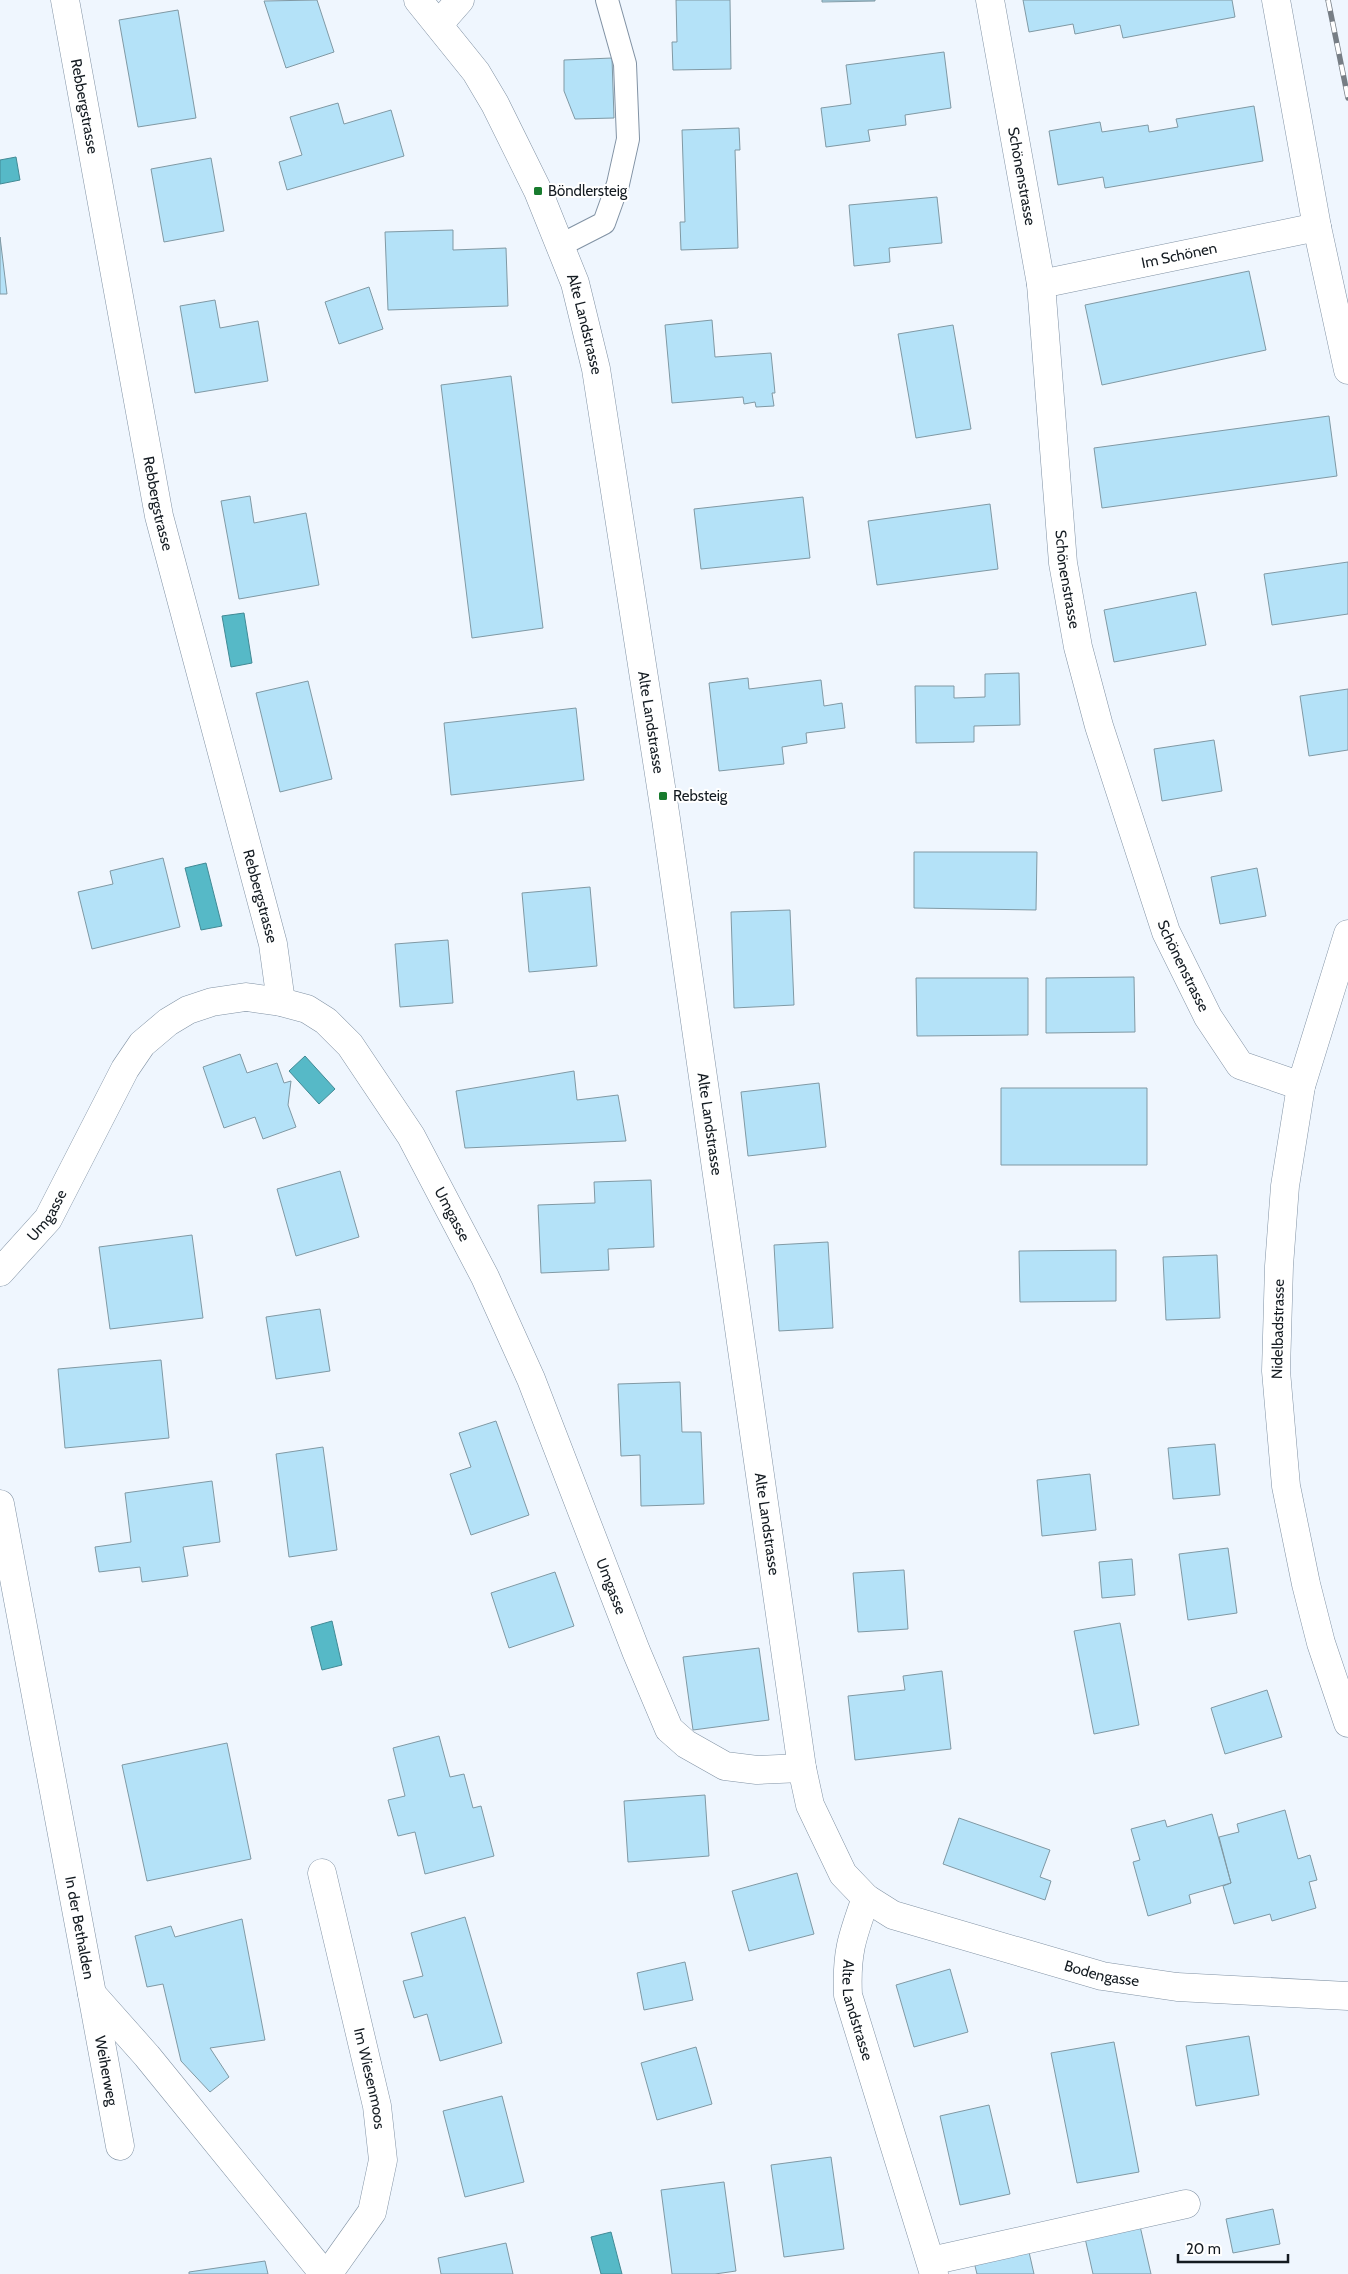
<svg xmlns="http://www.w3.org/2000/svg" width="1348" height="2274" viewBox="0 0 1348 2274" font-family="Cabin,sans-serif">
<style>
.water{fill:#56b9c7;stroke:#428a95}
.building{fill:#b4e2f8;stroke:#8099a4}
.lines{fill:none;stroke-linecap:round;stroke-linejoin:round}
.service-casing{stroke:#8192a4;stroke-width:24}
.minor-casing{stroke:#8192a4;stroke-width:29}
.tertiary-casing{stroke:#8192a4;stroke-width:29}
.secondary-casing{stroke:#8192a4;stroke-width:29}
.service{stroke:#fff;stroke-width:22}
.minor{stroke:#fff;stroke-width:28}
.tertiary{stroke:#fff;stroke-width:28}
.secondary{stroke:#fff;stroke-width:28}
.rail-casing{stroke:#777e85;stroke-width:5.5}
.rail{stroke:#fff;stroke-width:4;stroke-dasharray:11;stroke-linecap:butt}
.poi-dot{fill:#187b2e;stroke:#fff;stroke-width:2}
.labels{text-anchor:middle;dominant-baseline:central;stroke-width:4;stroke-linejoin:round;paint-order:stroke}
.street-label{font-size:15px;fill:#141b21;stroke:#fff}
.poi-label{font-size:15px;fill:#141b21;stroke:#fff;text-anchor:start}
</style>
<rect width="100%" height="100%" fill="#eff6fe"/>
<path class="water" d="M 16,157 L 20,180 L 0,184 L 0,160 Z
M 244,613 L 252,663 L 231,667 L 222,616 Z
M 206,863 L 222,926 L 201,930 L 185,868 Z
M 305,1056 L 335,1089 L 319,1104 L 289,1071 Z
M 332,1621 L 342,1665 L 322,1670 L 311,1627 Z
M 611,2232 L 622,2274 L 601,2274 L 591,2237 Z"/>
<path class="building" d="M 317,0 L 334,52 L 286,68 L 264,1 Z
M 676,0 L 730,0 L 731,69 L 673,70 L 672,42 L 677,42 Z
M 822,0 L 875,0 L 875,1 L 822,2 Z
M 1023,0 L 1232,0 L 1235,17 L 1123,38 L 1120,25 L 1075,34 L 1073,24 L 1029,32 Z
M 178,10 L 196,118 L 138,127 L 119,20 Z
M 944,52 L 951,108 L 905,115 L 906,125 L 868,130 L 870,141 L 826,147 L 821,108 L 851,104 L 846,65 Z
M 612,58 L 614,118 L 575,119 L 564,91 L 564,60 Z
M 338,103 L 344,124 L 391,110 L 404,156 L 287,190 L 279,162 L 302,155 L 290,117 Z
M 1254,106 L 1263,161 L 1105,188 L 1103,177 L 1058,185 L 1049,131 L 1100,122 L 1102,132 L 1148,125 L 1149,132 L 1178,127 L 1176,119 Z
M 739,128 L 740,150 L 735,150 L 738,248 L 681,250 L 680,222 L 685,222 L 682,130 Z
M 211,158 L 224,231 L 164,242 L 151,169 Z
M 937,197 L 942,243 L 889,248 L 890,262 L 854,266 L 849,205 Z
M 453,230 L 453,250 L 506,248 L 508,306 L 388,310 L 385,232 Z
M 0,237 L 7,294 L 0,294 Z
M 1249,271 L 1266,350 L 1102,385 L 1085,305 Z
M 369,287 L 383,329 L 339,344 L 325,302 Z
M 215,300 L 220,328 L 258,321 L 268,381 L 195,393 L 180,306 Z
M 712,320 L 715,357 L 771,353 L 775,393 L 772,393 L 774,406 L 756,407 L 755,402 L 744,404 L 743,397 L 672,403 L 665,325 Z
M 953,325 L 971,429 L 916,438 L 898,334 Z
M 511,376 L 543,628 L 472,638 L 441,385 Z
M 1329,416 L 1337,476 L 1102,508 L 1094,448 Z
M 250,496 L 254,523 L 306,513 L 319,585 L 239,599 L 221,501 Z
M 803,497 L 810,558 L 701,569 L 694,509 Z
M 990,504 L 998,569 L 877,585 L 868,521 Z
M 1348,562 L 1348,614 L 1272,625 L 1264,574 Z
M 1196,592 L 1206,645 L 1114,662 L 1104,610 Z
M 1019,673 L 1020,725 L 974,726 L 974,742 L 916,743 L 915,686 L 954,686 L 954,698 L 985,697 L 985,674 Z
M 748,678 L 749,689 L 821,680 L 824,706 L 842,703 L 845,728 L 806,733 L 807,743 L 782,747 L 784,764 L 719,771 L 709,683 Z
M 308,681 L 332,779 L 280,792 L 256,693 Z
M 1348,689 L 1348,750 L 1309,756 L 1300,696 Z
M 576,708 L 584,780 L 451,795 L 444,723 Z
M 1214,740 L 1222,791 L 1162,801 L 1154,749 Z
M 914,852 L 1037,852 L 1036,910 L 914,908 Z
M 163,858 L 180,927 L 92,949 L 78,892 L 113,884 L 110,871 Z
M 1257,868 L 1266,916 L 1220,924 L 1211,877 Z
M 590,887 L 597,966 L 529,972 L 522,893 Z
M 790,910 L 794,1005 L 734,1008 L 731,912 Z
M 448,940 L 453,1003 L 400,1007 L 395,944 Z
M 1134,977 L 1135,1032 L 1046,1033 L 1046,978 Z
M 916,978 L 1028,978 L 1028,1035 L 917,1036 Z
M 240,1054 L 247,1073 L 277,1063 L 284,1083 L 291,1081 L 288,1105 L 296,1127 L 263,1139 L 255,1117 L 224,1128 L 203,1067 Z
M 574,1071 L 577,1100 L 618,1095 L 626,1141 L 465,1148 L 456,1091 Z
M 819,1083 L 826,1147 L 748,1156 L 741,1092 Z
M 1001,1088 L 1147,1088 L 1147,1165 L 1001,1165 Z
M 340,1171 L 359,1237 L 296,1256 L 277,1189 Z
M 651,1180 L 654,1247 L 608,1249 L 609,1270 L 541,1273 L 538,1205 L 595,1203 L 594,1182 Z
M 192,1235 L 203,1318 L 110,1329 L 99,1247 Z
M 828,1242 L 833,1328 L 779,1331 L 774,1245 Z
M 1116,1250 L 1116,1301 L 1020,1302 L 1019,1251 Z
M 1217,1255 L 1220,1318 L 1166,1320 L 1163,1257 Z
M 320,1309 L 330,1371 L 276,1379 L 266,1317 Z
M 161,1360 L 169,1438 L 65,1448 L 58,1369 Z
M 680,1382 L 682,1432 L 701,1432 L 704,1504 L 641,1506 L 640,1455 L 621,1456 L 618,1384 Z
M 496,1421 L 529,1515 L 471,1535 L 450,1474 L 471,1467 L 459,1433 Z
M 1215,1444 L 1220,1495 L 1173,1499 L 1168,1448 Z
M 323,1447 L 337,1550 L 289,1557 L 276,1454 Z
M 1090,1474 L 1096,1530 L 1042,1536 L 1037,1480 Z
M 212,1481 L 220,1542 L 183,1547 L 188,1576 L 142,1582 L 140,1567 L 99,1572 L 95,1547 L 131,1542 L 125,1493 Z
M 1228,1548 L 1237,1613 L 1188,1620 L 1179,1554 Z
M 1132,1559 L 1135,1595 L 1102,1598 L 1099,1562 Z
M 904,1570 L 908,1629 L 858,1632 L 853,1573 Z
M 555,1572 L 574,1626 L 509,1648 L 491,1593 Z
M 1120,1623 L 1139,1725 L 1094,1734 L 1074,1631 Z
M 759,1648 L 769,1720 L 693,1730 L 683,1657 Z
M 942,1671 L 951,1749 L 855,1760 L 848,1696 L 905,1690 L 903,1676 Z
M 1267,1690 L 1282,1737 L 1225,1754 L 1211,1708 Z
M 439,1736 L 450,1777 L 464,1774 L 473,1808 L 481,1806 L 494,1856 L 425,1874 L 415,1832 L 398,1836 L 388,1800 L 405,1796 L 393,1748 Z
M 227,1743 L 251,1859 L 147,1881 L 122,1765 Z
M 705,1795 L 709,1856 L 628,1862 L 624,1801 Z
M 1285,1810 L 1298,1859 L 1310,1855 L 1317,1880 L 1309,1882 L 1316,1908 L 1272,1921 L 1270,1914 L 1234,1924 L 1223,1886 L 1231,1883 L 1219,1837 L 1239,1832 L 1237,1824 Z
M 1212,1814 L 1231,1883 L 1189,1895 L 1191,1903 L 1148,1916 L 1133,1862 L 1140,1860 L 1131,1829 L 1165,1820 L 1167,1827 Z
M 959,1818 L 1050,1850 L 1040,1877 L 1051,1881 L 1045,1900 L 943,1864 Z
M 797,1873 L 814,1934 L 749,1951 L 732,1891 Z
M 465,1917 L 502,2043 L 440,2061 L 427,2014 L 414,2018 L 403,1981 L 423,1976 L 411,1933 Z
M 242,1919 L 265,2040 L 210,2048 L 229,2077 L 210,2092 L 181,2061 L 163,1984 L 147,1987 L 135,1936 L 171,1926 L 175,1937 Z
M 685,1962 L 693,2000 L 644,2010 L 637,1973 Z
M 950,1969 L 968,2032 L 914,2047 L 896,1985 Z
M 1249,2036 L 1259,2095 L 1196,2106 L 1186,2046 Z
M 1114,2042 L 1139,2172 L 1077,2183 L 1051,2053 Z
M 696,2047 L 712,2104 L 657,2120 L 641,2063 Z
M 502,2096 L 524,2182 L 465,2197 L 443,2111 Z
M 989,2105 L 1010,2194 L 960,2205 L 940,2116 Z
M 831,2157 L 844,2249 L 784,2257 L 771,2165 Z
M 724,2182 L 736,2271 L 715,2274 L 672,2274 L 661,2190 Z
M 1273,2209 L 1280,2244 L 1233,2253 L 1226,2219 Z
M 1140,2226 L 1151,2274 L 1093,2274 L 1085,2238 Z
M 506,2243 L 513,2274 L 441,2274 L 438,2258 Z
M 1029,2252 L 1034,2274 L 977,2274 L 974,2262 Z
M 265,2261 L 268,2274 L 189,2274 L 189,2272 Z"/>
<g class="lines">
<defs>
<path id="service" d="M 561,245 L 604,223 L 618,184 L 628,139 L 625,64 L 607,0"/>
<g id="minor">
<path id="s1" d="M 65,0 L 159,516 L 273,944 L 281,1002"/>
<path id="s2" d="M 990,0 L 1041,284 L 1063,563 L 1078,647 L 1099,726 L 1166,932 L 1208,1017 L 1240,1065 L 1301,1086"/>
<path d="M 1276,0 L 1317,227 L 1348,370"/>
<path d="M 439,24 L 460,0"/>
<path id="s3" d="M 1041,284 L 1317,227"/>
<path id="s4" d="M 0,1272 L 48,1219 L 125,1069 L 142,1044 L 168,1022 L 188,1010 L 212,1002 L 246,997 L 281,1002 L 307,1009 L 326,1021 L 350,1045 L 411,1136 L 485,1277 L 531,1379 L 636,1651 L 669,1729 L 686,1744 L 725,1766 L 757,1770 L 802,1768"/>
<path id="s5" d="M 0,1504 L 92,1994 L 147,2056 L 324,2274"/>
<path id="s6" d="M 322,1873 L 377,2106 L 383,2160 L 372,2212 L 328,2274"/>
<path id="s7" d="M 866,1898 C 852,1937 846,1953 848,1995 L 934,2274"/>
<path id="s8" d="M 92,1994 L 120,2146"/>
<path d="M 931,2261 L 1186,2204"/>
</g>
<g id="tertiary">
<path id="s9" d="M 418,0 L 476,72 L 495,104 L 538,191 L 575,283 L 596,369 L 666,819 L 802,1768 L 810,1805 L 843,1874 L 866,1898 L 893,1915 L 1102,1976 L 1177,1987 L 1348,1996"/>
</g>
<path id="secondary" d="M 1348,934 L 1301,1086 L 1285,1186 L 1279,1266 L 1276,1371 L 1286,1486 L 1306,1584 L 1321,1643 L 1348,1723"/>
</defs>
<use href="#service" class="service-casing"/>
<use href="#minor" class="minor-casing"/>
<use href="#tertiary" class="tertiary-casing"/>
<use href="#secondary" class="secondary-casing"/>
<use href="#service" class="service"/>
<use href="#minor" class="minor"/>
<use href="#tertiary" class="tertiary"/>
<use href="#secondary" class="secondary"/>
<defs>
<path id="rail" d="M 1328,0 L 1348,98"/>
</defs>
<use href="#rail" class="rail-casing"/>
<use href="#rail" class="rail"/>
</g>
<g class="poi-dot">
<rect x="533" y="186" width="10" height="10" rx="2.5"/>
<rect x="658" y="791" width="10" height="10" rx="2.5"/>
</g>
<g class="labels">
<g class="street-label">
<text stroke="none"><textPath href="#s1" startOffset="108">Rebbergstrasse</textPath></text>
<text stroke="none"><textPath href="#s2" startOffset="179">Schönenstrasse</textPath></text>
<text stroke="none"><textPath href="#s3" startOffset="141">Im Schönen</textPath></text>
<text stroke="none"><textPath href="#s9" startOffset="368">Alte Landstrasse</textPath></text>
<text stroke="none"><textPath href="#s1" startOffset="512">Rebbergstrasse</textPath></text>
<text stroke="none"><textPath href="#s2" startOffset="585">Schönenstrasse</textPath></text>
<text stroke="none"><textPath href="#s9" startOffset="772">Alte Landstrasse</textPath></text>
<text stroke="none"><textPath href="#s1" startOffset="918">Rebbergstrasse</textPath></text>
<text stroke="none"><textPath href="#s2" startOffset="990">Schönenstrasse</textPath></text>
<text stroke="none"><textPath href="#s9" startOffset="1178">Alte Landstrasse</textPath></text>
<text stroke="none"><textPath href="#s4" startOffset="74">Umgasse</textPath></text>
<text stroke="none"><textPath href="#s4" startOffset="704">Umgasse</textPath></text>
<text transform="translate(1278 1329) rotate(-89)">Nidelbadstrasse</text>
<text stroke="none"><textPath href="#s9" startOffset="1582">Alte Landstrasse</textPath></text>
<text stroke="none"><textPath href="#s4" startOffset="1109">Umgasse</textPath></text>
<text stroke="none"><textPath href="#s5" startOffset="431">In der Bethalden</textPath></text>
<text stroke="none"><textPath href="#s9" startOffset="2225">Bodengasse</textPath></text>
<text stroke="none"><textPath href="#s7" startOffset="116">Alte Landstrasse</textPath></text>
<text stroke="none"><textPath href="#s8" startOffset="78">Weiherweg</textPath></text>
<text stroke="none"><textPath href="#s6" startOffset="211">Im Wiesenmoos</textPath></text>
</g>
<g class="poi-label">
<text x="548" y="191">Böndlersteig</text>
<text x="673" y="796">Rebsteig</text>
</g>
</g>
<path d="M1178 2254v8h110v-8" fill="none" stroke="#141b21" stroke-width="2.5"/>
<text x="1186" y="2254" font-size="15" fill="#141b21" stroke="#ffffff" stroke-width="4" paint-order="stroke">20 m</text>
</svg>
